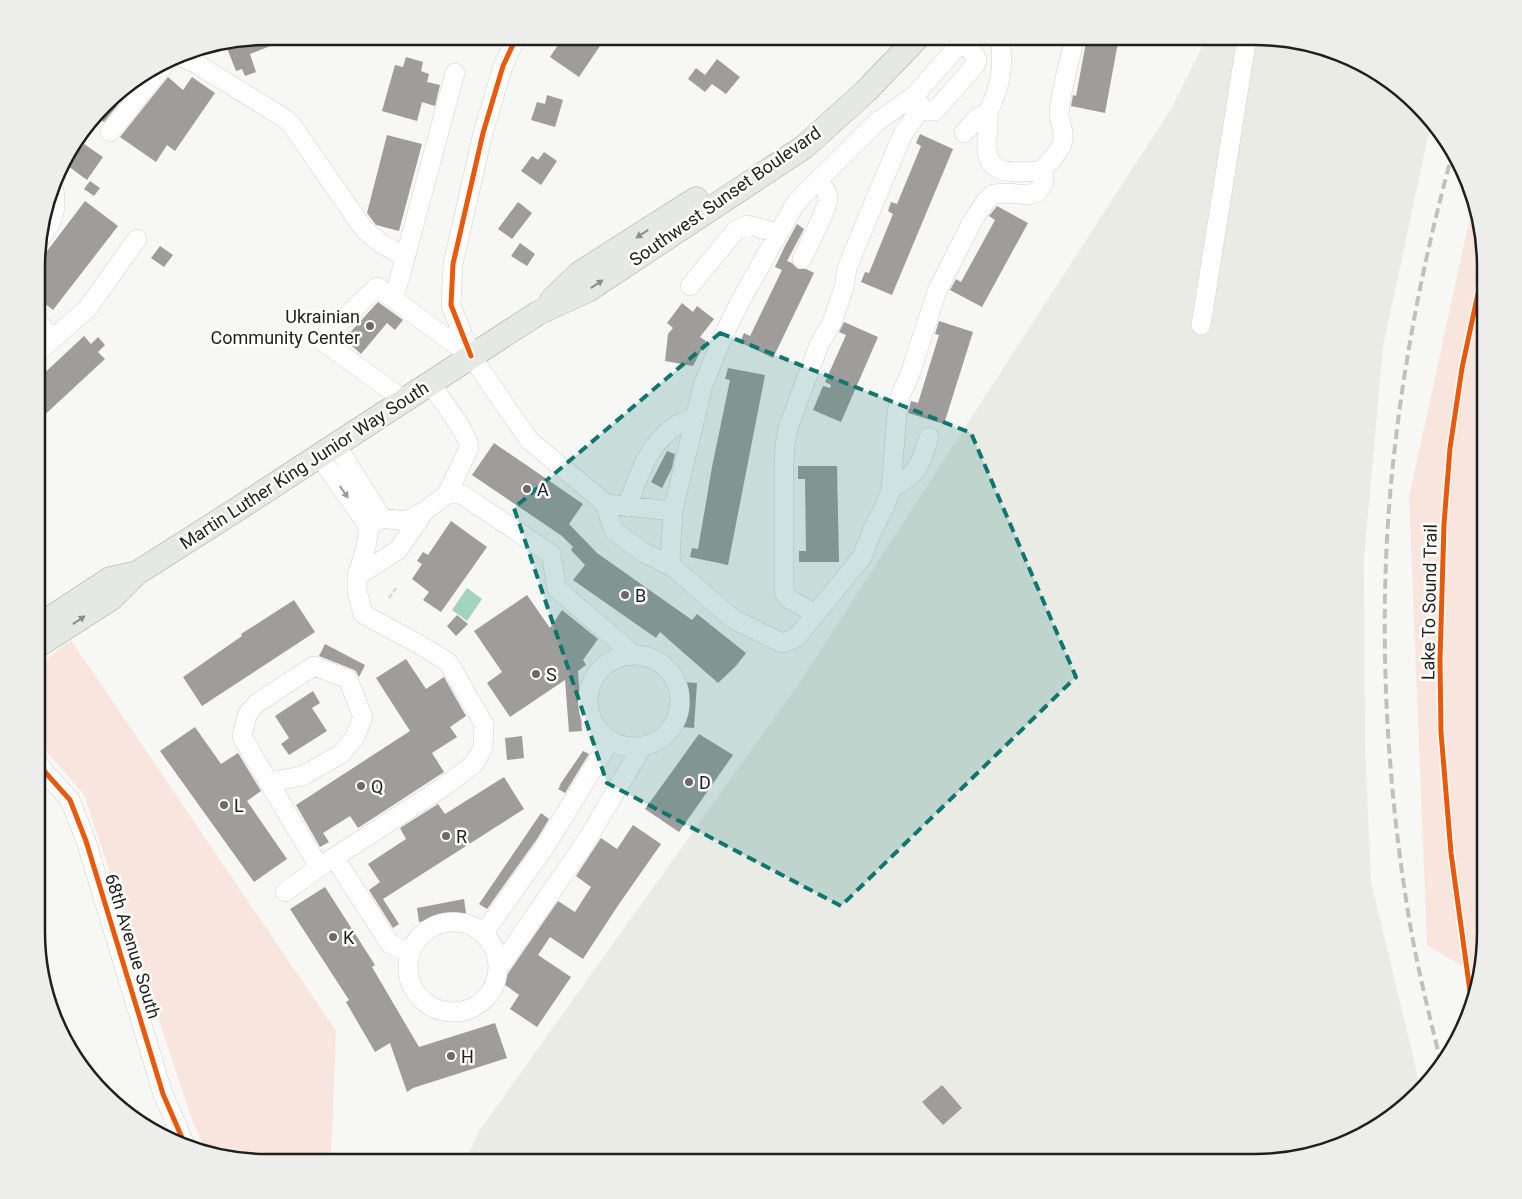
<svg xmlns="http://www.w3.org/2000/svg" width="1522" height="1199" viewBox="0 0 1522 1199" font-family="Roboto,sans-serif">
<style>
.built{fill:#ebebe5}
.green{fill:#f8e6de}
.water{fill:#a3d3be}
.building{fill:#9e9d9c}
.lines{fill:none;stroke-linecap:round;stroke-linejoin:round}
.minor-casing{stroke:#d1d1d0;stroke-width:20}
.major-casing{stroke:#a5aca0;stroke-width:25}
.path{stroke:#d8d8d7;stroke-width:2.5;stroke-dasharray:5 2.5;stroke-linecap:butt}
.minor{stroke:#fefefe;stroke-width:19}
.major{stroke:#e5e9e3;stroke-width:24}
.rail{stroke:#c0c0c0;stroke-width:4;stroke-dasharray:10 5;stroke-linecap:butt}
.cycleway-casing{stroke:#fffffe;stroke-width:8}
.cycleway{stroke:#e8590c;stroke-width:5}
.oneway{fill:#8c8e8a}
.oneway2{fill:#9a9a99}
.marked{fill:#0f766e;fill-opacity:0.2;stroke:#0f766e;stroke-width:4;stroke-dasharray:10 6;stroke-linejoin:round}
.poi-dot{fill:#6b6b6a;stroke:#fffffe;stroke-width:2}
.labels{text-anchor:middle;dominant-baseline:central;stroke-width:5;stroke-linejoin:round;paint-order:stroke}
.street-label{font-size:18px;fill:#1f1f1e;stroke:#fffffe}
.poi-label{font-size:18px;fill:#1f1f1e;stroke:#fffffe;text-anchor:start}
.rim{fill:none;stroke:#1f1f1e;stroke-width:2.5}
</style>
<rect width="100%" height="100%" fill="#f7f7f6"/>
<path class="built" d="M 1207,37 L 1270,37 L 1344,54 L 1407,94 L 1432,127 L 1427,141 L 1383,347 L 1364,559 L 1365,742 L 1371,882 L 1415,1064 L 1420,1090 L 1344,1145 L 1255,1163 L 465,1162 L 479,1131 L 800,682 L 1171,109 Z"/>
<path class="green" d="M 1473,203 L 1486,267 L 1485,948 L 1479,976 L 1427,945 L 1409,497 Z
M 71,640 L 336,1031 L 331,1162 L 252,1162 L 206,1152 L 191,1117 L 84,795 L 37,740 L 37,667 Z"/>
<path class="water" d="M 467,588 L 482,599 L 467,621 L 452,610 Z"/>
<path class="building" d="M 267,36 L 293,37 L 250,54 L 256,72 L 245,76 L 242,69 L 236,71 L 225,43 Z
M 564,36 L 586,36 L 600,46 L 579,77 L 550,57 Z
M 1087,37 L 1119,37 L 1105,113 L 1071,106 L 1073,95 L 1076,96 Z
M 406,57 L 423,62 L 421,71 L 429,74 L 427,82 L 440,85 L 435,106 L 422,102 L 417,121 L 382,111 L 395,65 L 403,67 Z
M 717,59 L 740,77 L 726,94 L 712,84 L 705,92 L 688,79 L 696,68 L 705,75 Z
M 168,77 L 183,90 L 192,77 L 215,93 L 175,151 L 167,145 L 156,162 L 120,137 Z
M 547,95 L 563,100 L 555,127 L 531,120 L 537,102 L 545,104 Z
M 113,102 L 117,106 L 104,122 L 100,119 Z
M 920,134 L 953,149 L 892,295 L 861,282 L 865,272 L 869,273 L 893,214 L 888,211 L 891,202 L 897,204 L 921,146 L 916,143 Z
M 387,135 L 422,144 L 399,231 L 376,225 L 367,213 Z
M 84,144 L 103,157 L 87,180 L 68,166 Z
M 544,152 L 557,161 L 541,185 L 521,171 L 532,156 L 538,160 Z
M 90,181 L 100,188 L 94,196 L 84,189 Z
M 85,201 L 118,226 L 53,310 L 38,298 L 38,263 Z
M 518,202 L 532,213 L 512,239 L 498,229 Z
M 997,206 L 1028,223 L 982,307 L 950,290 L 956,279 L 961,282 L 995,220 L 989,216 Z
M 797,224 L 804,229 L 787,261 L 792,263 L 798,269 L 806,269 L 814,273 L 773,358 L 740,342 L 744,333 L 750,336 L 782,270 L 775,267 L 785,246 Z
M 520,243 L 535,254 L 527,266 L 511,256 Z
M 160,246 L 173,255 L 164,267 L 151,258 Z
M 378,302 L 403,320 L 395,330 L 387,323 L 361,354 L 344,339 Z
M 682,303 L 693,312 L 697,306 L 714,319 L 700,337 L 706,341 L 693,366 L 665,361 L 668,334 L 673,328 L 667,323 Z
M 939,321 L 973,332 L 944,424 L 908,413 L 911,401 L 918,403 L 939,335 L 935,334 Z
M 844,322 L 878,337 L 841,422 L 813,410 L 823,386 L 830,388 L 831,385 L 825,382 L 846,335 L 839,332 Z
M 84,336 L 91,344 L 98,337 L 105,345 L 98,352 L 105,359 L 38,421 L 38,379 Z
M 728,368 L 765,375 L 728,565 L 690,557 L 692,548 L 698,549 L 712,467 L 730,380 L 725,379 Z
M 494,443 L 583,504 L 569,524 L 597,553 L 692,620 L 697,614 L 746,653 L 736,666 L 718,683 L 660,632 L 656,638 L 573,580 L 585,565 L 571,550 L 573,547 L 562,536 L 472,475 Z
M 667,451 L 675,454 L 672,468 L 662,488 L 651,482 Z
M 798,466 L 837,466 L 839,562 L 799,562 L 799,551 L 806,551 L 805,479 L 798,479 Z
M 451,521 L 487,547 L 441,612 L 423,600 L 429,592 L 412,579 L 422,564 L 417,561 L 423,552 L 428,555 Z
M 527,595 L 550,628 L 562,610 L 598,639 L 583,660 L 586,665 L 578,671 L 582,731 L 569,732 L 565,680 L 510,717 L 487,683 L 502,672 L 474,631 Z
M 294,600 L 315,632 L 202,706 L 183,677 L 242,636 L 241,634 Z
M 457,615 L 468,624 L 456,636 L 447,626 Z
M 325,644 L 365,665 L 359,677 L 356,671 L 352,669 L 319,656 Z
M 406,659 L 426,689 L 444,677 L 466,716 L 450,727 L 457,737 L 432,753 L 444,772 L 358,828 L 350,816 L 323,833 L 329,842 L 320,847 L 296,805 L 410,731 L 376,678 Z
M 683,682 L 697,683 L 694,728 L 680,727 Z
M 313,691 L 320,703 L 312,708 L 327,731 L 289,755 L 281,744 L 289,738 L 275,716 Z
M 195,727 L 221,764 L 238,753 L 261,791 L 247,801 L 287,859 L 254,882 L 160,751 Z
M 699,734 L 733,755 L 679,832 L 645,809 Z
M 522,736 L 524,758 L 507,760 L 505,738 Z
M 583,751 L 589,754 L 565,793 L 558,789 L 561,785 L 559,786 Z
M 504,777 L 524,809 L 383,899 L 399,924 L 393,928 L 369,890 L 380,882 L 368,864 L 406,839 L 400,828 L 438,804 L 445,814 Z
M 541,813 L 549,819 L 537,839 L 487,909 L 479,904 Z
M 633,825 L 661,844 L 617,907 L 583,959 L 550,937 L 538,955 L 571,977 L 537,1027 L 510,1009 L 519,995 L 501,982 L 507,975 L 558,901 L 575,912 L 591,887 L 576,876 L 601,838 L 617,849 Z
M 325,887 L 375,965 L 372,967 L 419,1047 L 495,1023 L 507,1058 L 413,1088 L 407,1092 L 390,1043 L 375,1052 L 346,1002 L 349,1000 L 290,909 Z
M 464,899 L 466,913 L 419,922 L 417,908 Z
M 942,1085 L 962,1108 L 943,1125 L 922,1102 Z"/>
<g class="lines">
<defs>
<path id="minor" d="M 179,56 L 195,63 L 284,118 L 291,124 L 363,228 C 376,241 388,249 405,256
M 922,107 L 927,111 L 935,111 L 976,64 L 977,59 L 963,40
M 988,113 C 1001,84 1004,69 1000,37
M 110,132 L 163,66
M 1040,171 C 1049,163 1057,155 1062,144 C 1066,131 1059,124 1059,113 C 1061,88 1070,62 1075,37
M 38,242 C 51,223 58,214 54,190
M 802,259 C 807,248 828,208 828,198 C 828,192 822,186 818,181
M 690,286 L 736,230 L 747,225 L 779,233
M 397,288 L 455,73
M 38,322 L 53,339
M 1201,325 L 1247,37
M 38,352 L 87,309 L 137,239
M 471,356 L 451,305 L 453,264 L 483,133 L 503,66 L 517,36
M 430,383 C 439,397 469,434 469,448 L 447,494
M 404,400 L 321,340 L 377,287 L 471,356 L 529,440 L 606,504 L 673,511 L 703,385 L 724,334 L 742,298 L 794,206 L 802,196 L 878,121 L 914,96 L 966,37
M 336,445 L 382,518
M 319,456 L 369,527
M 891,489 C 920,472 919,467 929,437
M 606,504 L 609,517 L 614,531 L 643,552 L 673,567
M 627,507 C 639,476 647,444 677,425 C 682,422 689,420 695,418
M 673,511 L 670,559 L 673,567 L 733,619 L 782,643 L 794,639 L 801,632 L 862,557 L 873,529 L 885,506 L 891,489 L 897,413 L 900,396 L 909,377 L 937,291 L 973,220 L 986,201 L 993,194 L 1008,193 L 1029,195 L 1037,192 L 1043,184 L 1044,176 L 1040,171 C 1014,172 984,178 987,141 C 987,131 989,123 988,113 C 977,115 971,125 964,133
M 357,576 L 398,550 L 424,512
M 816,614 L 789,599 L 784,593 L 784,463 L 785,444 L 788,428 L 819,345 L 832,322 L 844,288 L 847,268 L 898,145 L 903,134 L 922,107 L 914,96
M588 701a46 46 0 1 1 92 0a46 46 0 1 1-92 0Z
M 37,763 L 70,800 L 86,841 L 163,1094 L 186,1147
M 269,782 L 302,776 L 341,754 L 355,737 L 363,717 L 348,679 L 314,666 L 257,703 L 247,715 L 242,737 L 319,867
M 334,857 L 390,944 L 410,953
M 285,892 L 324,864 L 443,787 L 474,764 L 483,748 L 484,724 L 448,662 L 422,646 L 363,614 L 357,591 L 357,576 L 366,547 L 369,527 L 382,518 L 405,521 L 425,511 L 447,494 L 461,494 L 551,554 L 557,589 L 634,655
M408 967a45 45 0 1 1 90 0a45 45 0 1 1-90 0Z
M 483,934 L 546,845 L 610,741
M 498,969 L 585,843 L 642,747"/>
<path id="major" d="M 552,300 L 580,273 L 696,199
M 37,627 L 110,579 L 133,574
M 37,646 L 112,598 L 137,573 L 236,510 L 538,313 L 588,290 L 804,147 L 865,92 L 918,37"/>
</defs>
<use href="#minor" class="minor-casing"/>
<use href="#major" class="major-casing"/>
<path class="path" d="M 389,598 L 396,588"/>
<use href="#minor" class="minor"/>
<use href="#major" class="major"/>
<path class="rail" d="M 1441,1064 C 1430,1017 1418,971 1410,924 C 1385,776 1377,613 1393,464 C 1404,359 1424,257 1452,155"/>
<defs>
<path id="cycleway" d="M 471,356 L 451,305 L 453,264 L 483,133 L 503,66 L 517,36
M 37,763 L 70,800 L 86,841 L 163,1094 L 186,1147
M 1472,1006 L 1451,853 L 1441,732 L 1440,660 L 1444,524 L 1450,448 L 1462,368 L 1485,261"/>
</defs>
<use href="#cycleway" class="cycleway-casing"/>
<use href="#cycleway" class="cycleway"/>
</g>
<defs><path id="oneway-solid" d="M-6-.8H1V-3.2L6.5 0L1 3.2V.8H-6Z" transform="scale(1.25)"/></defs>
<g class="oneway">
<use href="#oneway-solid" transform="translate(642 234) rotate(147)"/>
<use href="#oneway-solid" transform="translate(597 284) rotate(-34)"/>
<use href="#oneway-solid" transform="translate(79 620) rotate(-34)"/>
</g>
<use class="oneway2" href="#oneway-solid" transform="translate(344 492) rotate(55)"/>
<path class="marked" d="M 720,333 L 971,433 L 1076,677 L 841,906 L 607,783 L 514,508 Z"/>
<g class="poi-dot">
<circle cx="370" cy="326" r="5"/>
<circle cx="527" cy="489" r="5"/>
<circle cx="625" cy="595" r="5"/>
<circle cx="536" cy="674" r="5"/>
<circle cx="689" cy="782" r="5"/>
<circle cx="361" cy="786" r="5"/>
<circle cx="224" cy="805" r="5"/>
<circle cx="446" cy="836" r="5"/>
<circle cx="333" cy="937" r="5"/>
<circle cx="451" cy="1056" r="5"/>
</g>
<g class="labels">
<g class="street-label">
<text transform="translate(725 196) rotate(-35)">Southwest Sunset Boulevard</text>
<text transform="translate(304 465) rotate(-33)">Martin Luther King Junior Way South</text>
<text transform="translate(1429 602) rotate(-89)">Lake To Sound Trail</text>
<text transform="translate(133 946) rotate(73)">68th Avenue South</text>
</g>
<g class="poi-label">
<text x="360" y="316" text-anchor="end">Ukrainian<tspan x="360" dy="21">Community Center</tspan></text>
<text x="537" y="489">A</text>
<text x="635" y="595">B</text>
<text x="546" y="674">S</text>
<text x="699" y="782">D</text>
<text x="371" y="786">Q</text>
<text x="234" y="805">L</text>
<text x="456" y="836">R</text>
<text x="343" y="937">K</text>
<text x="461" y="1056">H</text>
</g>
</g>
<path d="M0 0H1522V1199H0ZM267 45H1255A222 222 0 0 1 1477 267V932A222 222 0 0 1 1255 1154H267A222 222 0 0 1 45 932V267A222 222 0 0 1 267 45Z" fill="#ededec" fill-rule="evenodd"/>
<path class="rim" d="M267 45H1255A222 222 0 0 1 1477 267V932A222 222 0 0 1 1255 1154H267A222 222 0 0 1 45 932V267A222 222 0 0 1 267 45Z"/>
</svg>
